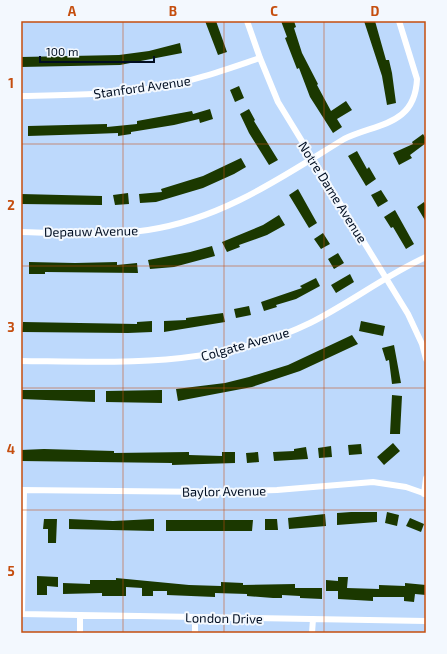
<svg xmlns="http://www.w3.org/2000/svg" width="447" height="654" viewBox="0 0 447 654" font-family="'Exo 2',sans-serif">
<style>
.building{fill:#1b3800}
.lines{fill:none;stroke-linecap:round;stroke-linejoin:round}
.minor{stroke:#fff;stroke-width:6}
.grid{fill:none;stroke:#c54e0f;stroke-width:1;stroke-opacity:0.55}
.labels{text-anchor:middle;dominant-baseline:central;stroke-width:4;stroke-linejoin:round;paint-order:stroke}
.street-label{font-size:13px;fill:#010e22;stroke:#f3f8fe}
.neatline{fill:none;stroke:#c54e0f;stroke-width:1.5}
.grid-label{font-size:13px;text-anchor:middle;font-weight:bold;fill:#c54e0f}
</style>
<rect width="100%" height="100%" fill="#bdd9fc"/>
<path class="building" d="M 205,21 L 216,21 L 227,52 L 218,55 Z
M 281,21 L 294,21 L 296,27 L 294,28 L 302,53 L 318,84 L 317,85 L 331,111 L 346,101 L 352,110 L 337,119 L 342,127 L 333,133 L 310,97 L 299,68 L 297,69 L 285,38 L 287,37 Z
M 364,21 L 375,21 L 386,60 L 389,60 L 392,73 L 396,103 L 387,105 L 382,76 Z
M 180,43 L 182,53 L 120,65 L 21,67 L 21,57 L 119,55 L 149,51 Z
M 239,86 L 244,98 L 235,102 L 230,90 Z
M 210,109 L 213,119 L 200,123 L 199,119 L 174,125 L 131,132 L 131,134 L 118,136 L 118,133 L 92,134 L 28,136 L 28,126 L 107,124 L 107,127 L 137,124 L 137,121 L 192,111 L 193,114 Z
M 249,109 L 255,120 L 254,121 L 278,160 L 269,165 L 249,133 L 240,114 Z
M 423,134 L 426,139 L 426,143 L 410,155 L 412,158 L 399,165 L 393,153 L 413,144 L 412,142 Z
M 357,151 L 367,169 L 369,167 L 376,179 L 366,186 L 348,156 Z
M 241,158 L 246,167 L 234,174 L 203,188 L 156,202 L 140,203 L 139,194 L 162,192 L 161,189 L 203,176 Z
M 298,189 L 317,223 L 309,228 L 289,195 Z
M 381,190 L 388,201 L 378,207 L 371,195 Z
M 128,193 L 129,204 L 115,205 L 113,195 Z
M 21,194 L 102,196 L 102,205 L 21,204 Z
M 424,202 L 426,206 L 426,222 L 417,207 Z
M 395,210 L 414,244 L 406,249 L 393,227 L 391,228 L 384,217 Z
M 279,215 L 285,225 L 267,235 L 239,245 L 240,247 L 227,252 L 222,242 L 263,225 Z
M 323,233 L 330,244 L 321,249 L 314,239 Z
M 212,246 L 215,256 L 174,267 L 150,269 L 148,260 L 190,252 Z
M 338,253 L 344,263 L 334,269 L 328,259 Z
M 29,262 L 75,263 L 117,262 L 117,265 L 137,263 L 138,273 L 45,272 L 45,274 L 29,274 Z
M 350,274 L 354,282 L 336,293 L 331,285 Z
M 316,278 L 320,286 L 296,299 L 276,305 L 277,307 L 264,311 L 261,302 L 302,288 L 300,286 Z
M 249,306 L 251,315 L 236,318 L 234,309 Z
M 223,313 L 225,322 L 164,332 L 164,321 L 186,320 L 186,318 Z
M 152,321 L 152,332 L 128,333 L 22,332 L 23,322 L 137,324 L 137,322 Z
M 361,321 L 385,326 L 383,336 L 359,331 Z
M 352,335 L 358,344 L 300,371 L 252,387 L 178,401 L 176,389 L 225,383 L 249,377 L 288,365 Z
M 394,345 L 401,383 L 392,384 L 389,360 L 386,361 L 382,348 Z
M 21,390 L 95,390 L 95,402 L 21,399 Z
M 162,390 L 162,403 L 106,402 L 106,391 Z
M 392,395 L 402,396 L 400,434 L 390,434 Z
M 393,443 L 400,451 L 384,465 L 377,457 Z
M 361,444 L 362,454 L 349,455 L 348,445 Z
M 331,446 L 332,457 L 319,458 L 318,448 Z
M 306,447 L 308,459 L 274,461 L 273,452 L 294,451 L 294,449 Z
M 44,449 L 114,451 L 114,453 L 189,452 L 189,455 L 222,456 L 222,452 L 235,452 L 235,463 L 172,465 L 172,463 L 21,461 L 21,450 Z
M 258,452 L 259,462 L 247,463 L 246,453 Z
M 351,512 L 377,512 L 377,522 L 337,525 L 337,513 Z
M 387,512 L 399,515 L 397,526 L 385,523 Z
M 325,514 L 326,526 L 289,529 L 288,518 Z
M 410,518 L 424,524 L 421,532 L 406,526 Z
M 44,519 L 57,519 L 56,543 L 48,543 L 48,529 L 43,529 Z
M 69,519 L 113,521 L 154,519 L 154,531 L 69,529 Z
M 265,519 L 277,519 L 278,530 L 265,530 Z
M 166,520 L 253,520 L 252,531 L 166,531 Z
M 37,576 L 58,577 L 58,587 L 47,586 L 47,595 L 37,595 Z
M 338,577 L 348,577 L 347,588 L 379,589 L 379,585 L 405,586 L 405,583 L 426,585 L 426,595 L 415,594 L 414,602 L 404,601 L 404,597 L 373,597 L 373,601 L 338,599 L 338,591 L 326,591 L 326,580 L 338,581 Z
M 116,578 L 189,585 L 221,586 L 221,582 L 243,583 L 243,585 L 295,584 L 295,588 L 322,588 L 322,599 L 300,598 L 300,596 L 282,595 L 282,598 L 273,598 L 247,596 L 247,594 L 215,593 L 215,597 L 167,595 L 167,591 L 153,591 L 153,596 L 142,596 L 142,588 L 126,587 L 126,596 L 102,596 L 102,593 L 63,594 L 63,583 L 90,584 L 90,580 L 116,580 Z"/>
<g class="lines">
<path class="minor" d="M 247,21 L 260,58 L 278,102 L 408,314 L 422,344 L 426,359
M 21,96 C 68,95 114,95 160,87 C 194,81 227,69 260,58
M 21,232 C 63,233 106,236 148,230 C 222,219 282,177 344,139 C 377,123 415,126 417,79 L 399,21
M 21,361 C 120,362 218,368 310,323 C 350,303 386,275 426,257
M 21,490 L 213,492 L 277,490 L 373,482 L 406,487 L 426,494
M 424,494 L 426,478
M 21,614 L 426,621
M 22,614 L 24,490
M 80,633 L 80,615
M 195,633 L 195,617
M 312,633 L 313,619"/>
</g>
<path class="grid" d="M 123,21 L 123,633M 224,21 L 224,633M 324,21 L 324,633M 21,144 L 426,144M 21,266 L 426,266M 21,388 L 426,388M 21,510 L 426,510"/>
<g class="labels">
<g class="street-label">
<text transform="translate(142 87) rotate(-8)">Stanford Avenue</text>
<text transform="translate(333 192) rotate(58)">Notre Dame Avenue</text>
<text transform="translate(91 231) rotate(-1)">Depauw Avenue</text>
<text transform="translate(245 344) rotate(-16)">Colgate Avenue</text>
<text transform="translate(224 491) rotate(-1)">Baylor Avenue</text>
<text transform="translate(224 618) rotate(1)">London Drive</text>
</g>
</g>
<rect width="447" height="654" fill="none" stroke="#f3f8fe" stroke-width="44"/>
<path d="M40 56v6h114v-6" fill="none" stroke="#010e22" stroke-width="2"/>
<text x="46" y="56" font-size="12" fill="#010e22" stroke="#f3f8fe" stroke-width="3" paint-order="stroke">100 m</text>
<rect x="22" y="22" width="403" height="610" class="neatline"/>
<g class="grid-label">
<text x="72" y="16">A</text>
<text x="173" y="16">B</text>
<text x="274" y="16">C</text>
<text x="375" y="16">D</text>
<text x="11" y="88">1</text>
<text x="11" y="210">2</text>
<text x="11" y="332">3</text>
<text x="11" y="454">4</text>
<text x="11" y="576">5</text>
</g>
</svg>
